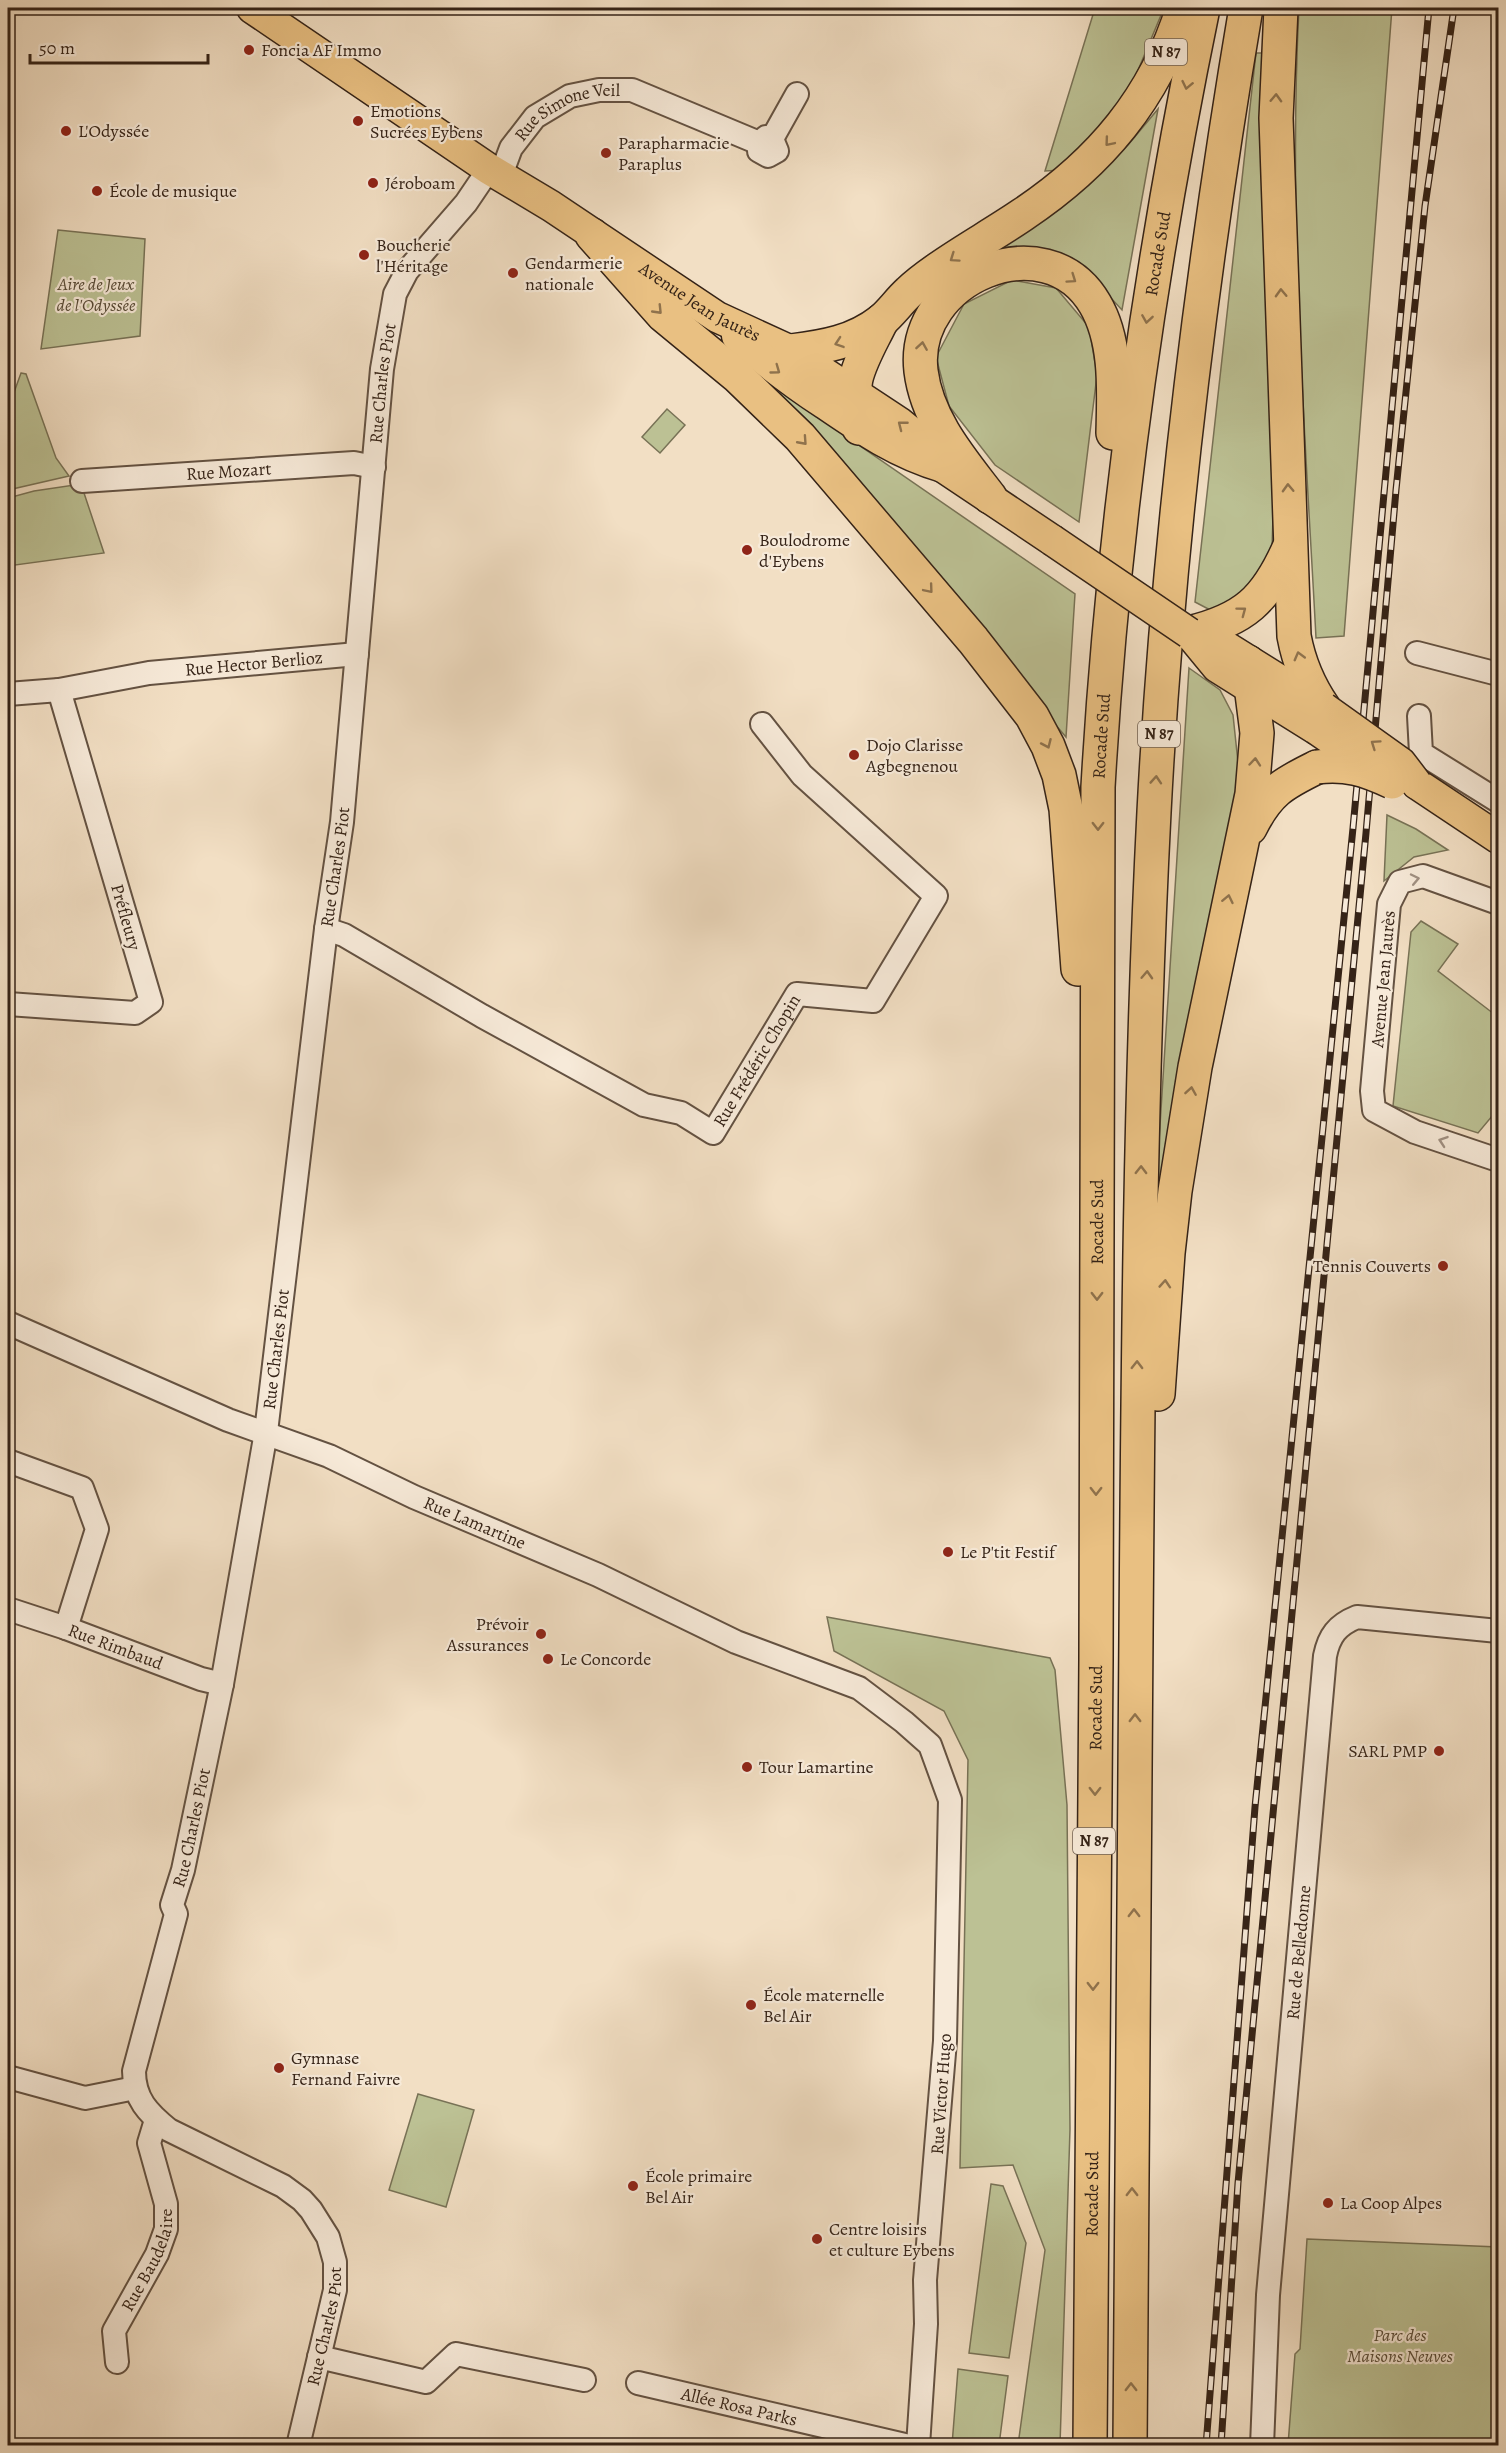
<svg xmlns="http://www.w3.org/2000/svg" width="1506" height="2453" viewBox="0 0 1506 2453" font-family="Alegreya,serif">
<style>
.green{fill:#bcc194;stroke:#787256;stroke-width:1.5}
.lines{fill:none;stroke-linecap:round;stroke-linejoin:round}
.minor-casing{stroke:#645242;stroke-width:26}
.major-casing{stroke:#352317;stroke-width:33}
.highway-casing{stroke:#352317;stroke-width:36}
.minor{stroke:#f7ead9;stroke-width:22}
.major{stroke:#e9c082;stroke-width:30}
.highway{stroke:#e9c082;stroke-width:33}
.rail-casing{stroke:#352317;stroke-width:7}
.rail{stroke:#f7ead9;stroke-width:4.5;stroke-dasharray:14;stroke-linecap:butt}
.major-bridge-casing{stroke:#352317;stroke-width:33;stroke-linecap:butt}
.highway-bridge-casing{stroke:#352317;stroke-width:36;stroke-linecap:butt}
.major-bridge{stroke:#e9c082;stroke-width:30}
.highway-bridge{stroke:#e9c082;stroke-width:33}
.oneway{stroke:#8f724c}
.oneway2{stroke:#a09082}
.poi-dot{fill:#8f2418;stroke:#f7ead9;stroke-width:2}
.labels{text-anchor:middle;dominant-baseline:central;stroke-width:4.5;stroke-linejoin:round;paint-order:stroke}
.shield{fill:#f7ead9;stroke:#6f5f51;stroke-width:1.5}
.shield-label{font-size:16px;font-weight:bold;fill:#352317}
.poi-label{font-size:18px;fill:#352317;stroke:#f7ead9;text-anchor:start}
.street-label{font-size:18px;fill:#352317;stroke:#f7ead9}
.park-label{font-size:18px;font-style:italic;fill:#574a36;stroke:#f7ead9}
</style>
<rect width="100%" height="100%" fill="#f2dfc4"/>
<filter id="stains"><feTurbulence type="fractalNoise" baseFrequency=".00333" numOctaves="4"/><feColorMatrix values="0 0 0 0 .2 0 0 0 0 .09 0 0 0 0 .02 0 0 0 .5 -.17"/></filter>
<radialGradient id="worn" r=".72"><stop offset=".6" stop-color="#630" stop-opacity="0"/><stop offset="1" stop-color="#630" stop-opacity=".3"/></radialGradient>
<path class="green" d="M 1095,8 L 1164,8 L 1131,87 L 1064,170 L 1045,171 Z
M 1299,8 L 1392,8 L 1344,636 L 1316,638 C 1305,428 1288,218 1299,8 Z
M 1256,53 L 1269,53 L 1274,487 L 1272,547 L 1250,589 L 1216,613 L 1195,602 Z
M 1158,109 L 1122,310 L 1084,269 L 984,257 L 1070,199 L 1128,145 Z
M 58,230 L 145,239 L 140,336 L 41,349 Z
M 1012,280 L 1056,288 L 1089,327 L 1097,375 L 1079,522 L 995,465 L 949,406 L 936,357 L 964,304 Z
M 21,373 L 26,374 L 56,458 L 69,476 L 8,490 L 8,409 Z
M 760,377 L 1075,594 L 1066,737 L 778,401 Z
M 667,409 L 685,425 L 660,453 L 642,437 Z
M 81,484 L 104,553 L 8,566 L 8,498 L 34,491 Z
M 1189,668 L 1220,690 L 1233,715 L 1239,772 L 1153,1236 Z
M 1387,815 L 1416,829 L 1448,850 L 1414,857 L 1384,881 Z
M 1421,921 L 1458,944 L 1438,971 L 1498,1017 L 1498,1109 L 1478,1133 L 1393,1106 L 1411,932 Z
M 827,1617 L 1050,1658 L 1055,1670 L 1067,1805 L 1070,2129 L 1060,2445 L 1018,2445 L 1045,2250 L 1013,2165 L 960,2168 L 968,1760 L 944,1711 L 834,1651 Z
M 418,2094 L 474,2110 L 446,2207 L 389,2190 Z
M 991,2184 L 1003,2186 L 1026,2243 L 1009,2358 L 969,2353 Z
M 1307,2239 L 1498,2247 L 1498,2445 L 1288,2445 L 1295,2354 L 1300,2349 Z
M 958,2369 L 1008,2376 L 999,2445 L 952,2445 Z"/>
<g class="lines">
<defs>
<g id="minor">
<path d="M 773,137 L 797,94"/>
<path id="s1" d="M 501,175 L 511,148 L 535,117 L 570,96 L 599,90 L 632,90 L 759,143 L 759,151 L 768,156 L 777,151 L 772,139 L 766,137 L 759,143"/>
<path id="s2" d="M 82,481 L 354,463 L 374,467"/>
<path d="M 1417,653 L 1498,674"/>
<path id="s3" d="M 8,694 L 59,690 L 149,673 L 357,654"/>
<path d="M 1419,716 L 1421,753 L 1498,801"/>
<path d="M 1498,903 L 1423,876 L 1400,882 L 1389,904 L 1372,1091 L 1374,1110 L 1415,1132 L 1498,1160"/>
<path id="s4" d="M 326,929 L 344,935 L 482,1016 L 644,1105 L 681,1113 L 713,1133 L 797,994 L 873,1001 L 936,896 L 802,775 L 762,724"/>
<path d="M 8,1004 L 135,1013 L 151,1002 L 59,690"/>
<path id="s5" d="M 8,1323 L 228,1420 L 329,1456 L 414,1497 L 598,1575 L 736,1642 L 859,1688 L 904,1722 L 930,1745 L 950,1800 L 945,2041 L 925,2280 L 926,2324 L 918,2446"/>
<path d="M 8,1461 L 82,1488 L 97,1529 L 66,1628"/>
<path id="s6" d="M 8,1609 L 66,1628 L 201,1679 L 222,1684"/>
<path d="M 8,2077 L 85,2098 L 135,2088"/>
<path d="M 319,2357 L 426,2382 L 456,2354 L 584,2380"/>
<path id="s7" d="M 117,2362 L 114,2331 L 157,2254 L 166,2229 L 166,2204 L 149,2143 L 156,2120"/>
<path id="s8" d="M 638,2383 L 909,2446"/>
<path id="s9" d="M 298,2446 L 335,2290 L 335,2262 L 328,2237 L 311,2210 L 302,2200 L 283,2186 L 169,2130 C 148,2113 134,2099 134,2071 L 176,1914 L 172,1905 L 183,1870 L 222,1684 L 266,1432 L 326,929 L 342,822 L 382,369 L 395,294 L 407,271 L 466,203 L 489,169"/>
<path id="s10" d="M 1262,2446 L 1268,2295 L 1325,1656 C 1329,1636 1337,1625 1357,1617 L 1498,1631"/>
</g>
<g id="major">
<path id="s11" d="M 252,8 L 489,169 L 551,206 L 717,317 L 791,351 L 900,423 L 922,441 L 943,467 L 1052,540"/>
<path d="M 737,336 C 765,362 793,383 825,404 C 863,430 898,454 943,467"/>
<path d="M 1189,633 L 1217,667 L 1316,729"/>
<path d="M 1194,634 L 1220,643 L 1324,708"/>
<path d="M 1417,784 L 1498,838"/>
</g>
<g id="highway">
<path d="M 1281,8 L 1276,118 L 1294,636 C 1299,663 1308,685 1324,708"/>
<path d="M 592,235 L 663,315 L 737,376 L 800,437 L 973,640 L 1032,716 L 1048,746 L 1059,775 L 1066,809 L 1078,969"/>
<path d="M 791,351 C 824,347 854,342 881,321 C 891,313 899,301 909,292 C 918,283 928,276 938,269 C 965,250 994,234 1022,215 C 1100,163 1155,98 1183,8"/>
<path d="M 859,428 C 845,382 862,361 882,320"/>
<path d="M 990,497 C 961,459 927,420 921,371 C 910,278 1046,220 1095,304 C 1117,341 1114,391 1113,433"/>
<path d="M 1189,633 C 1244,620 1266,600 1289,548"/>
<path d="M 1250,828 C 1268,792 1282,784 1317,767"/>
<path d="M 1158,1394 L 1168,1253 L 1175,1191 L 1195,1067 L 1252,794 L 1257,733 L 1248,662"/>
<path id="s12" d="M 1090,2446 L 1096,1660 L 1098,787 C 1113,524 1150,265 1203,8"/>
<path d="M 1130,2446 C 1132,2175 1134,1905 1136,1635 C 1138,1361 1140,1086 1154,812 C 1168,542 1201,274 1246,8"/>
</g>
</defs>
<use href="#minor" class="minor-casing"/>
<use href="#major" class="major-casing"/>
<use href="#highway" class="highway-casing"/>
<use href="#minor" class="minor"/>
<use href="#major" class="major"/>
<use href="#highway" class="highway"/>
<defs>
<path id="rail" d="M 1206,2446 L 1255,1807 L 1353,828 L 1429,8
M 1221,2446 L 1238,2183 L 1366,833 L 1396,490 L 1425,206 L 1454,8"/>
</defs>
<use href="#rail" class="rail-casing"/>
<use href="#rail" class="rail"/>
<defs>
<path id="major-bridge" d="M 1052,540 L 1189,633
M 1324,708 L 1401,763 L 1417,784
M 1316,729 L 1380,773"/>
<path id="highway-bridge" d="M 1317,767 C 1346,763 1366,770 1392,782"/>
</defs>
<use href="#major-bridge" class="major-bridge-casing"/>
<use href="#highway-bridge" class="highway-bridge-casing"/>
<use href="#major-bridge" class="major-bridge"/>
<use href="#highway-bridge" class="highway-bridge"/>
</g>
<defs><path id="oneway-chevron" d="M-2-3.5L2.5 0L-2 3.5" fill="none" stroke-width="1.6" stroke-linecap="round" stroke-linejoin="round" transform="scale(1.5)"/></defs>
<g class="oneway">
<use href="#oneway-chevron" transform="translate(1187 85) rotate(102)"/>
<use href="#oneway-chevron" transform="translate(1276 98) rotate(-88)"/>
<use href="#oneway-chevron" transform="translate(1109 142) rotate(130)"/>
<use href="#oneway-chevron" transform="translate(954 258) rotate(145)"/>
<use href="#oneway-chevron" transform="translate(1072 279) rotate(35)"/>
<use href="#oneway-chevron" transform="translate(1281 293) rotate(-92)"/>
<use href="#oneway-chevron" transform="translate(658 310) rotate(46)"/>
<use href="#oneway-chevron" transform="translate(1147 319) rotate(99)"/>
<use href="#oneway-chevron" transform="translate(839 343) rotate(161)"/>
<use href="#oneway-chevron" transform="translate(922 346) rotate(-81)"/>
<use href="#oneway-chevron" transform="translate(776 370) rotate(36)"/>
<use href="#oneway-chevron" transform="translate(902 425) rotate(-142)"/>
<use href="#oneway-chevron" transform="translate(803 441) rotate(48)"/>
<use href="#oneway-chevron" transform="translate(1288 488) rotate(-92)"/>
<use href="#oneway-chevron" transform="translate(929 589) rotate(50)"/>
<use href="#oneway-chevron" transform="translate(1242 611) rotate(-37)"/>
<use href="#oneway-chevron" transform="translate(1299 656) rotate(-105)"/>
<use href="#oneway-chevron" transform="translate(1047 744) rotate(66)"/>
<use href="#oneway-chevron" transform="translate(1375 744) rotate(-145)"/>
<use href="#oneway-chevron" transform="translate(1255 762) rotate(-85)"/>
<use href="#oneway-chevron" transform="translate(1156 780) rotate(-86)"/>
<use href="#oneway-chevron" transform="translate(1098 826) rotate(90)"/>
<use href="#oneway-chevron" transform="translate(1228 899) rotate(-78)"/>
<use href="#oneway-chevron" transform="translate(1147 975) rotate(-87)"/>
<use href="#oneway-chevron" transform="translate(1191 1091) rotate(-81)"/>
<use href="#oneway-chevron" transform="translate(1141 1170) rotate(-89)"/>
<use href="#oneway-chevron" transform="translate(1165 1284) rotate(-86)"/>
<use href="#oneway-chevron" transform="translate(1097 1296) rotate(90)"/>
<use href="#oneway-chevron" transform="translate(1137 1365) rotate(-89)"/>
<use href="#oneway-chevron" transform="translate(1096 1491) rotate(90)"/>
<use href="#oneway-chevron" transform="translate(1135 1718) rotate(-90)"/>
<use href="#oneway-chevron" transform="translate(1095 1791) rotate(90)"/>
<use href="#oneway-chevron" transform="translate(1134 1913) rotate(-90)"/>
<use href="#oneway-chevron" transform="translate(1093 1986) rotate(90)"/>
<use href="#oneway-chevron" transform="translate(1132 2192) rotate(-90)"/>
<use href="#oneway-chevron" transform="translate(1131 2387) rotate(-90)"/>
</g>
<g class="oneway2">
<use href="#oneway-chevron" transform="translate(1415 879) rotate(-12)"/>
<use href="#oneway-chevron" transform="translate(1443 1141) rotate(-161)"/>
</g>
<g class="poi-dot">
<circle cx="249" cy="50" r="6"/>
<circle cx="358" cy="121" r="6"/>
<circle cx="66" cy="131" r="6"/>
<circle cx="606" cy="153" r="6"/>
<circle cx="373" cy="183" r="6"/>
<circle cx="97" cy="191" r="6"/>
<circle cx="364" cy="255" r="6"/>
<circle cx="513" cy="273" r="6"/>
<circle cx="747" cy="550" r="6"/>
<circle cx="854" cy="755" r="6"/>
<circle cx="1443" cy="1266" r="6"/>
<circle cx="948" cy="1552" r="6"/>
<circle cx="541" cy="1634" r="6"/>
<circle cx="548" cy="1659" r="6"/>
<circle cx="1439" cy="1751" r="6"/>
<circle cx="747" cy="1767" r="6"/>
<circle cx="751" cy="2005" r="6"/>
<circle cx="279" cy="2068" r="6"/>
<circle cx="633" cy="2186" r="6"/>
<circle cx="1328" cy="2203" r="6"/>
<circle cx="817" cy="2239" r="6"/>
</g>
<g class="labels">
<g class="shield">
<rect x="1145" y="39" width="42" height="26" rx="4.5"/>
<rect x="1138" y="721" width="42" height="26" rx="4.5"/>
<rect x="1073" y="1828" width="42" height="26" rx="4.5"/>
</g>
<g class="shield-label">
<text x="1166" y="52">N 87</text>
<text x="1159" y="734">N 87</text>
<text x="1094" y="1841">N 87</text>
</g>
<g class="poi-label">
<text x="261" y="50">Foncia AF Immo</text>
<text x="370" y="111">Emotions<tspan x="370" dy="21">Sucrées Eybens</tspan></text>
<text x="78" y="131">L'Odyssée</text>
<text x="618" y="143">Parapharmacie<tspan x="618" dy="21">Paraplus</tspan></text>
<text x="385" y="183">Jéroboam</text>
<text x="109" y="191">École de musique</text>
<text x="376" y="245">Boucherie<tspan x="376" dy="21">l'Héritage</tspan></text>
<text x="525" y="263">Gendarmerie<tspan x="525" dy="21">nationale</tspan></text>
<text x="759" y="540">Boulodrome<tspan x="759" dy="21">d'Eybens</tspan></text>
<text x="866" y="745">Dojo Clarisse<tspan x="866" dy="21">Agbegnenou</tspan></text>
<text x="1431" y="1266" text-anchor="end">Tennis Couverts</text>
<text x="960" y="1552">Le P'tit Festif</text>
<text x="529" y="1624" text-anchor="end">Prévoir<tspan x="529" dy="21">Assurances</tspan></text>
<text x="560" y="1659">Le Concorde</text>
<text x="1427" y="1751" text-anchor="end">SARL PMP</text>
<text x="759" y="1767">Tour Lamartine</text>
<text x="763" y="1995">École maternelle<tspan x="763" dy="21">Bel Air</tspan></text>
<text x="291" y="2058">Gymnase<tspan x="291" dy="21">Fernand Faivre</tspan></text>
<text x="645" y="2176">École primaire<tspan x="645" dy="21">Bel Air</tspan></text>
<text x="1340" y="2203">La Coop Alpes</text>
<text x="829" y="2229">Centre loisirs<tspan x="829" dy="21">et culture Eybens</tspan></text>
</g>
<g class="street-label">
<text stroke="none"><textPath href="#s1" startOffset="100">Rue Simone Veil</textPath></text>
<text stroke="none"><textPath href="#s12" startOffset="2196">Rocade Sud</textPath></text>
<text stroke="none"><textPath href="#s11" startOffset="536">Avenue Jean Jaurès</textPath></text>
<text stroke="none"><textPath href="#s9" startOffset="2192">Rue Charles Piot</textPath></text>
<text stroke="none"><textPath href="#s2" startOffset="147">Rue Mozart</textPath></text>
<text stroke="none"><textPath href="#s3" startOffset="248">Rue Hector Berlioz</textPath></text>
<text stroke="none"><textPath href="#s12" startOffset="1710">Rocade Sud</textPath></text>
<text stroke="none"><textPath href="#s9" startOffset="1706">Rue Charles Piot</textPath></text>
<text transform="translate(126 917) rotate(74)">Préfleury</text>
<text transform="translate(1383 979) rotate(-85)">Avenue Jean Jaurès</text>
<text stroke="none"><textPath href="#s4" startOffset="524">Rue Frédéric Chopin</textPath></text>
<text stroke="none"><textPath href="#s12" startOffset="1224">Rocade Sud</textPath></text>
<text stroke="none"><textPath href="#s9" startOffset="1220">Rue Charles Piot</textPath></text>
<text stroke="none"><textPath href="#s5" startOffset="508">Rue Lamartine</textPath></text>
<text stroke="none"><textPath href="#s6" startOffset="114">Rue Rimbaud</textPath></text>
<text stroke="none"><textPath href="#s12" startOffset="738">Rocade Sud</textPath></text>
<text stroke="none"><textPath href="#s9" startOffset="734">Rue Charles Piot</textPath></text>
<text stroke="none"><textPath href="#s10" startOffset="495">Rue de Belledonne</textPath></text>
<text transform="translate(941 2094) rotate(-86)">Rue Victor Hugo</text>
<text stroke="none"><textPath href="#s12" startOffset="252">Rocade Sud</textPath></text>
<text stroke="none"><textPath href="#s7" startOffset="111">Rue Baudelaire</textPath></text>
<text stroke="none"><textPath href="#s9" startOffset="123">Rue Charles Piot</textPath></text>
<text stroke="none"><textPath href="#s8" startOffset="104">Allée Rosa Parks</textPath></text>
</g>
<g class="park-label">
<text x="96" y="284">Aire de Jeux<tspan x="96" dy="21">de l'Odyssée</tspan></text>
<text x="1400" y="2335">Parc des<tspan x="1400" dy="21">Maisons Neuves</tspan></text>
</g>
</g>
<rect width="1506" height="2453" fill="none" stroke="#f2dfc4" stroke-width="30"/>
<rect x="9" y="9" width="1488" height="2435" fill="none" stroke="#352317" stroke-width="3"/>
<rect x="15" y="15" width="1476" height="2423" fill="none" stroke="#352317" stroke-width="1.5"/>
<path d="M30 54v9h178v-9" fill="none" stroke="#352317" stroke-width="3"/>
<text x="39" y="54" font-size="18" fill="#352317" stroke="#f7ead9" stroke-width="4.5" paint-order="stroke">50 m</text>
<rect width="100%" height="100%" filter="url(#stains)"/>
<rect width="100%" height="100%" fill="url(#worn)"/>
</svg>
